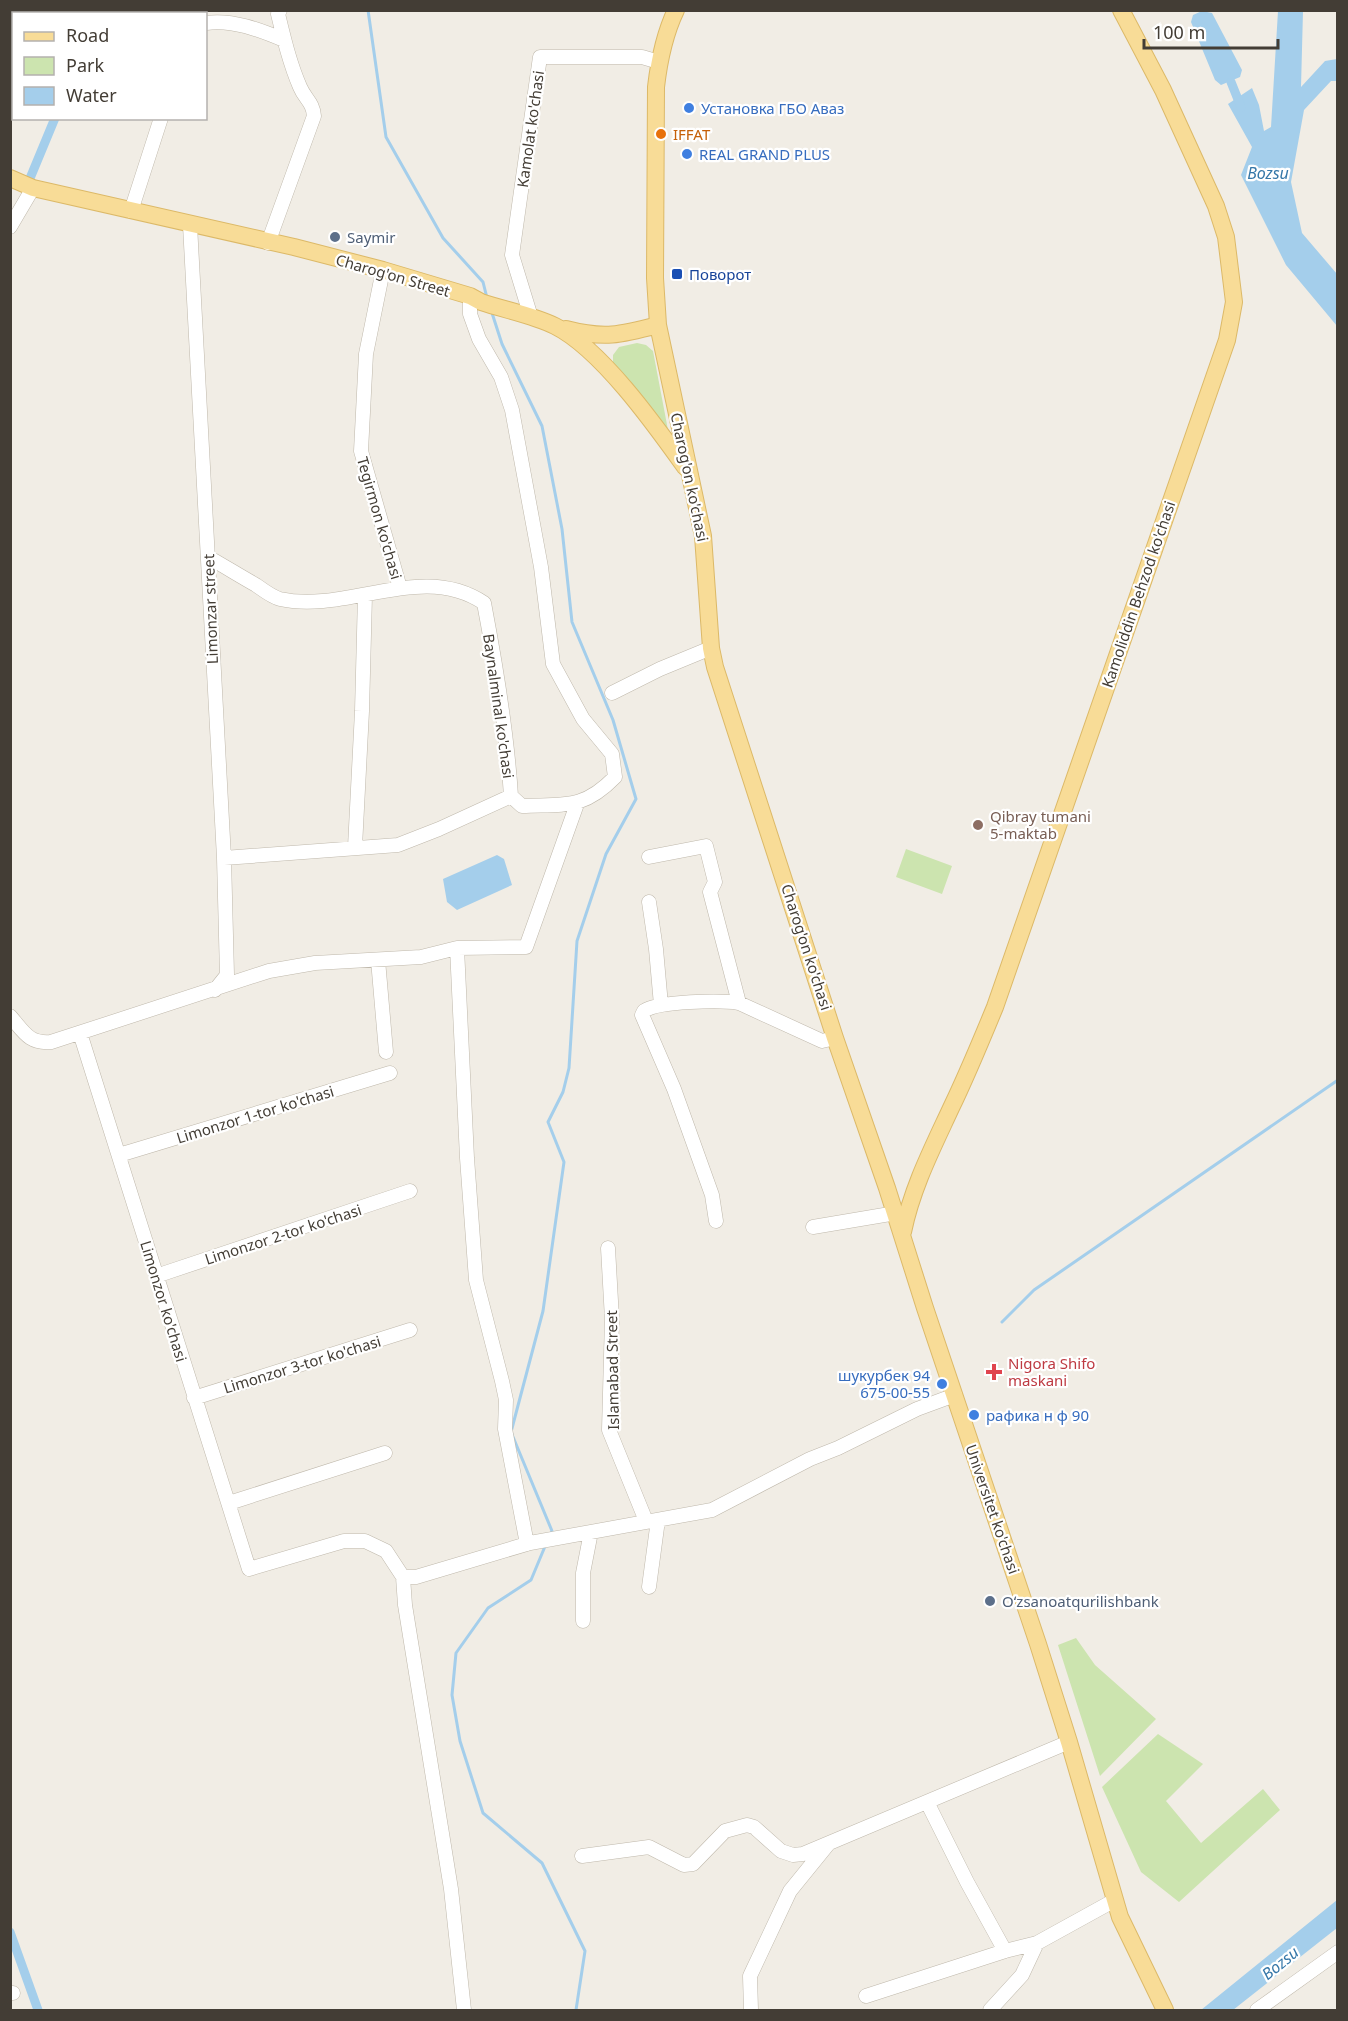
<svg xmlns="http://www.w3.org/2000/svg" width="1348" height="2021" viewBox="0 0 1348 2021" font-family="'Noto Sans',sans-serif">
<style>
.green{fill:#cce4af}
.water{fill:#a4ceeb}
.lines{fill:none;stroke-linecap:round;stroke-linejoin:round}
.stream{stroke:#a4ceeb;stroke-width:3}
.canal{stroke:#a4ceeb;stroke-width:9}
.minor-casing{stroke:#bfb8ab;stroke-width:15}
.major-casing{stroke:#dcb968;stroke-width:18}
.minor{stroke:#fff;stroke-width:14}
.major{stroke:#f8dc97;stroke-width:16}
.shop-dot{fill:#3f7fe0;stroke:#fff;stroke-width:2}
.food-dot{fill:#e8710a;stroke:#fff;stroke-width:2}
.service-dot{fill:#5c6f8a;stroke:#fff;stroke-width:2}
.transit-dot{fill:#1a4fb4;stroke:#fff;stroke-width:2}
.education-dot{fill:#8d6e63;stroke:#fff;stroke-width:2}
.health-dot{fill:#e0444e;stroke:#fff;stroke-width:2}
.labels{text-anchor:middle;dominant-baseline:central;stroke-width:4.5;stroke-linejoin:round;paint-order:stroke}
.shop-label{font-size:15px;fill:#366cbe;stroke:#fff;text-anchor:start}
.street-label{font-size:15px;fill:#433d35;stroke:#fff}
.food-label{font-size:15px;fill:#c56008;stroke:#fff;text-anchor:start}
.service-label{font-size:15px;fill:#4e5e75;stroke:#fff;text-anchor:start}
.transit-label{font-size:15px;fill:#164399;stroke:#fff;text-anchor:start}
.education-label{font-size:15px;fill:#785e54;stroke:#fff;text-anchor:start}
.health-label{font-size:15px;fill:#be3a42;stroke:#fff;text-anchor:start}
.water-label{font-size:16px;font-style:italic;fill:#3577a8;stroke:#fff}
</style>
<rect width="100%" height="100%" fill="#f1ede5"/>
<path class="green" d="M 637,343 L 646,345 L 653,351 L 668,430 L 613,363 L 613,355 L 619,347 Z
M 906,849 L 952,866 L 942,894 L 896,877 Z
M 1076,1638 L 1095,1665 L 1156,1719 L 1100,1776 L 1058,1645 Z
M 1158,1734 L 1203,1764 L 1166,1801 L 1201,1843 L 1263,1789 L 1280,1810 L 1179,1902 L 1141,1872 L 1102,1787 Z"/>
<path class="water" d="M 1202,11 L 1212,13 L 1242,70 L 1240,77 L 1221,85 L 1215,80 L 1191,22 L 1193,15 Z
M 1278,11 L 1303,11 L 1301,87 L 1325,61 L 1337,59 L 1337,81 L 1331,81 L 1304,110 L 1291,182 L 1302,233 L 1337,274 L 1337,326 L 1286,265 L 1241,175 L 1252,147 L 1228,104 L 1252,88 L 1259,105 L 1264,131 L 1271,127 Z
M 497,855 L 504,859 L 512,885 L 457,910 L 447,902 L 443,879 Z
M 1337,1900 L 1337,1928 L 1233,2010 L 1201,2010 Z"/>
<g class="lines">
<path class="stream" d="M 368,10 L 386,137 L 443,238 L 483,282 L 487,298
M 492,313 L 502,344 L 542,426 L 562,529 L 572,622 L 613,720 L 636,799 L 606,854 L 577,941 L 569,1068 L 563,1092 L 548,1122 L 564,1162 L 543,1311 L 511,1432 L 552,1531 L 550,1536
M 1002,1322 L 1034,1290 L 1338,1080
M 546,1544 L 531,1580 L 488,1608 L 456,1653 L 452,1695 L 460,1741 L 483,1813 L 542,1863 L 585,1951 L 576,2010"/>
<path class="canal" d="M 41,10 L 41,14
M 1231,82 L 1241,107
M 26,188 L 55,118
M 10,1932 L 38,2010"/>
<defs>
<path id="minor" d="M 206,23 C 232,19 260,30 284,40
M 131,211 L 161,118
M 190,225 L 224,858 L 227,975 L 215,990
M 10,227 L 33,188
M 268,243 L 314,116 C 313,102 305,99 300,87 C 290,64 284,39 278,14 L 280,10
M 383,270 L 366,354 L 361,451 L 400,588
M 531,317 L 512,255 L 540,57 L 642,57 L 659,62
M 208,557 C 224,566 240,576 256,585 C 263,590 272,597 280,599 C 347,614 422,561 484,603 C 496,666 507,732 511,796 L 522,806 C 564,804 583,810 615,777 L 612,754 L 583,719 L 553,664 L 541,567 L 512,410 L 501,377 L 479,339 L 470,314 L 470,296
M 612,693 L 660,669 L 711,648
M 355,847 L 362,711 L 365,595
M 649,857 L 706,846 L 715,882 L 710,892 L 739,1003
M 224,858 L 398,845 L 439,829 L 511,796
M 649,902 L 656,949 L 661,1005
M 457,948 L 467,1158 L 476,1280 L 502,1381 L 506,1400 L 505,1429 L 527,1544
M 378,960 L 386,1052
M 10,1016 C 24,1032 29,1044 51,1042 L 269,971 L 315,963 L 421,957 L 457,948 L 526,947 L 577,804
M 80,1033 L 249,1569 L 344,1541 L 365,1541 L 386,1551 L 403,1577 L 405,1605 L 451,1889 L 464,2010
M 119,1155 L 390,1073
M 716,1221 L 712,1195 L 674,1089 L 642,1015 L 644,1011 C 658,1001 721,1000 739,1003 L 822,1041 L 835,1038
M 813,1227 L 896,1213
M 608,1248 L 612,1319 L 609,1430 L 646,1521
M 156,1276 L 410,1191
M 194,1398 L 410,1330
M 229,1503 L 385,1453
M 403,1577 L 416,1577 L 530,1543 L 712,1510 L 810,1459 L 838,1448 L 917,1409 L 955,1395
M 649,1587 L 658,1520
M 583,1621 L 583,1573 L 591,1532
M 927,1802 L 967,1882 L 1005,1951
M 582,1856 L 649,1847 L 684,1865 L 693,1864 L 725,1831 L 747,1825 L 754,1827 L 781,1851 L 793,1855 L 803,1854 L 1069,1742
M 10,1993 L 13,1993
M 866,1996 L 1005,1951 L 1037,1943
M 751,2010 L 750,1976 L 790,1891 L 829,1843
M 990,2010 L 1022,1975 L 1037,1943 L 1115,1900
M 1257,2010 L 1338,1952"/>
<path id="major" d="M 676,10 C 664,35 659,61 656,87 L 655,278 L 658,325 L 703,536 L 711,648 L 715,667 L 835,1038 L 887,1188 L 925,1308 L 1038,1644 L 1069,1742 L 1120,1917 L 1165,2010
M 10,178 L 33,188 L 294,247 L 383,270 L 470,296 L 481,302 C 505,310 533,315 555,326 C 601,349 655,425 685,467
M 566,329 C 604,339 620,335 658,325
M 903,1232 C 912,1188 932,1149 951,1108 C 967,1075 981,1041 995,1007 L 1227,340 L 1234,302 L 1226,237 L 1216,206 L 1163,90 L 1121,10"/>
</defs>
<use href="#minor" class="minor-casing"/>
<use href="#major" class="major-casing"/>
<use href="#minor" class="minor"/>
<use href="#major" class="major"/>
</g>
<g class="shop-dot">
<circle cx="689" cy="108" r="6"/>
<circle cx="687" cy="154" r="6"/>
<circle cx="942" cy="1384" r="6"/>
<circle cx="974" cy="1415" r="6"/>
</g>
<circle class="food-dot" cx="661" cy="134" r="6"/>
<g class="service-dot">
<circle cx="335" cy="237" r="6"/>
<circle cx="990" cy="1601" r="6"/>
</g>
<rect class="transit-dot" x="671" y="268" width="12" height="12" rx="3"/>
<circle class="education-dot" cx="978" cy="825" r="6"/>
<path class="health-dot" d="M991 1363h6v6h6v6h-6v6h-6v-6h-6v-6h6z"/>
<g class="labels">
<g class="shop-label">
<text x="701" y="108">Установка ГБО Аваз</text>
<text x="699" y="154">REAL GRAND PLUS</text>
<text x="930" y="1375" text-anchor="end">шукурбек 94<tspan x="930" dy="17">675-00-55</tspan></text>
<text x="986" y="1415">рафика н ф 90</text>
</g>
<g class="street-label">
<text transform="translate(530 129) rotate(-82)">Kamolat ko'chasi</text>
<text transform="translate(393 275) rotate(16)">Charog'on Street</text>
<text transform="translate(690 477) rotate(78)">Charog'on ko'chasi</text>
<text transform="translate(380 518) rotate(74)">Tegirmon ko'chasi</text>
<text transform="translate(1138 594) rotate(-71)">Kamoliddin Behzod ko'chasi</text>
<text transform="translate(210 609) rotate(-92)">Limonzar street</text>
<text transform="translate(499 706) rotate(82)">Baynalminal ko'chasi</text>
<text transform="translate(807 947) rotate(72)">Charog'on ko'chasi</text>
<text transform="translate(255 1114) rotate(-17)">Limonzor 1-tor ko'chasi</text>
<text transform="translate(283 1234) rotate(-18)">Limonzor 2-tor ko'chasi</text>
<text transform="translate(164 1301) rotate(73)">Limonzor ko'chasi</text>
<text transform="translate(302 1364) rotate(-17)">Limonzor 3-tor ko'chasi</text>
<text transform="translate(612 1370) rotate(-91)">Islamabad Street</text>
<text transform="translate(993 1509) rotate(71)">Universitet ko'chasi</text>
</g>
<g class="food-label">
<text x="673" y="134">IFFAT</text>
</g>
<g class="service-label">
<text x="347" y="237">Saymir</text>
<text x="1002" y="1601">Oʻzsanoatqurilishbank</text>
</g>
<g class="transit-label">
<text x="689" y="274">Поворот</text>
</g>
<g class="education-label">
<text x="990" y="816">Qibray tumani<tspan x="990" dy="17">5-maktab</tspan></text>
</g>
<g class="health-label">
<text x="1008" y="1363">Nigora Shifo<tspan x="1008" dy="17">maskani</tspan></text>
</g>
<g class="water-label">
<text x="1268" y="173">Bozsu</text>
<text transform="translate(1280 1963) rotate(-39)">Bozsu</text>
</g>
</g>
<rect width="1348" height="2021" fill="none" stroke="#433d35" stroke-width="24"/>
<rect x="12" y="12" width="195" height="108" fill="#ffffff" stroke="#b4b1ae" stroke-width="1.5"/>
<rect x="24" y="32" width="30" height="9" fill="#f8dc97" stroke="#b4b1ae" stroke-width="1.5"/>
<text x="66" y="42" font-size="18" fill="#433d35">Road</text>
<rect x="24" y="57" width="30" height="18" fill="#cce4af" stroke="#b4b1ae" stroke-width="1.5"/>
<text x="66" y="72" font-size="18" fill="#433d35">Park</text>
<rect x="24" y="87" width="30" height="18" fill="#a4ceeb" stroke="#b4b1ae" stroke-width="1.5"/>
<text x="66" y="102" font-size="18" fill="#433d35">Water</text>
<path d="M1144 39v9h134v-9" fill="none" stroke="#433d35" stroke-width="3"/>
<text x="1153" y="39" font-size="18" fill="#433d35" stroke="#ffffff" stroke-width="4.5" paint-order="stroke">100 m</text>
</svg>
